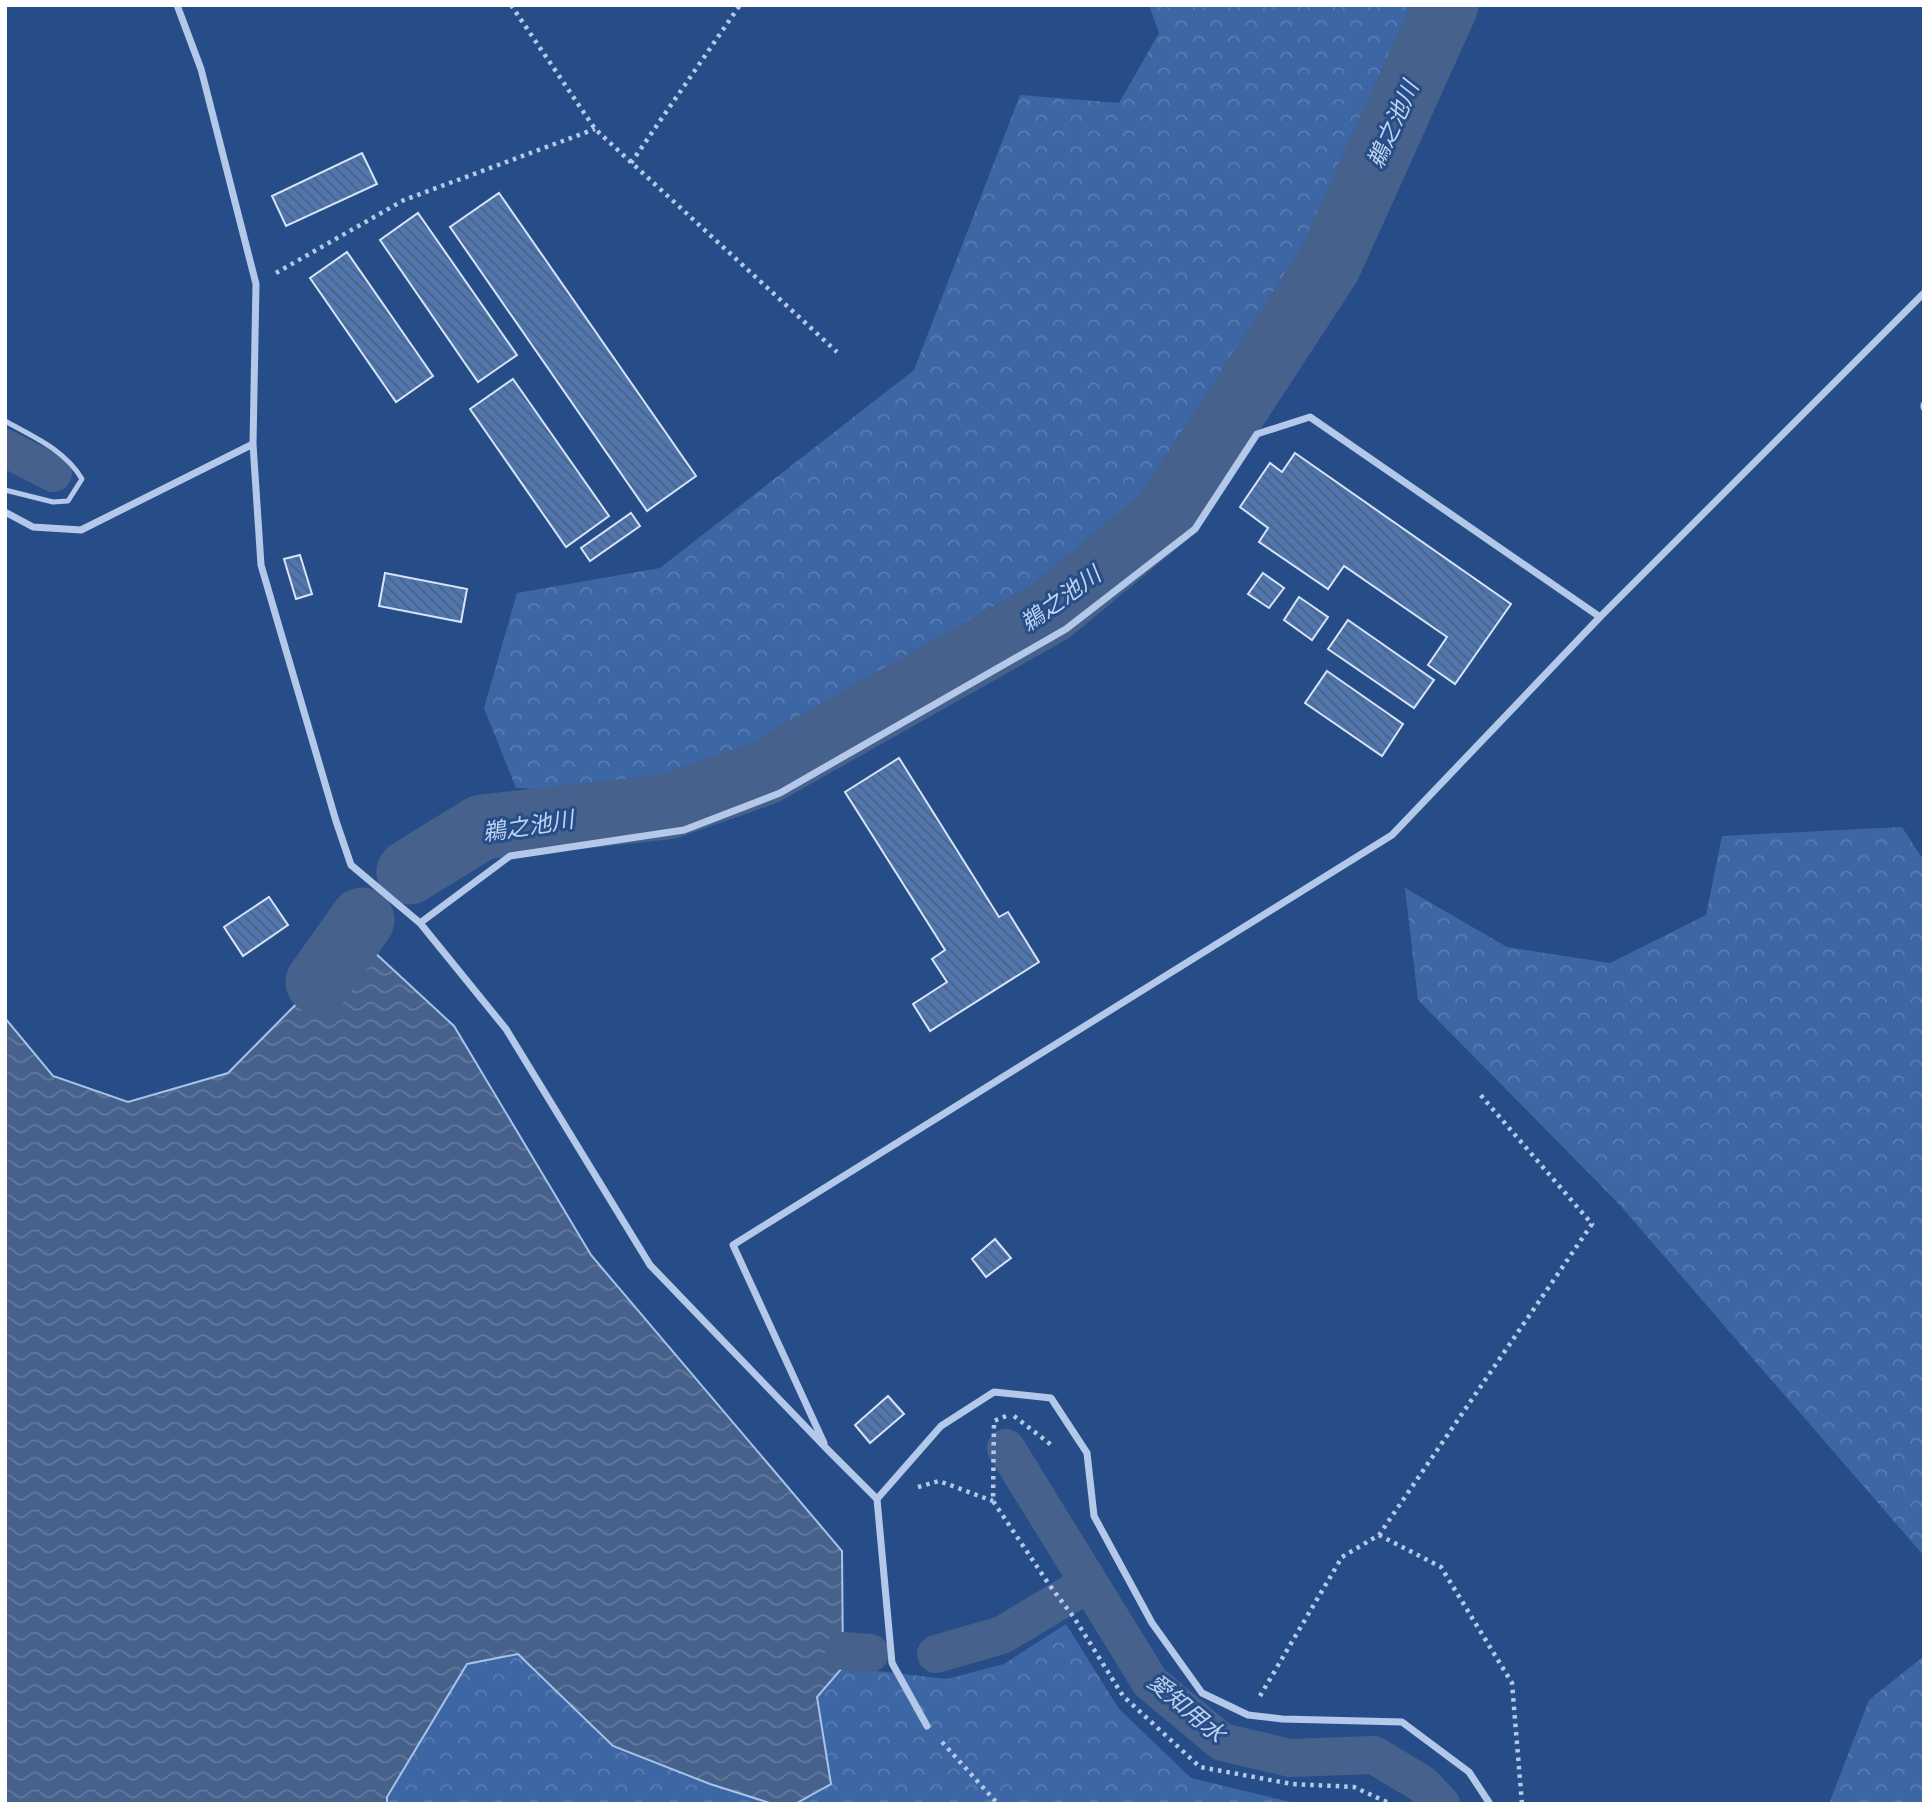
<svg xmlns="http://www.w3.org/2000/svg" width="1929" height="1809" viewBox="0 0 1929 1809" font-family="'IBM Plex Sans','Noto Sans JP',sans-serif">
<style>
.forest{fill:url(#forest-crowns)}
.water{fill:url(#water-waves);stroke:#a8c3e9;stroke-width:2}
.lines{fill:none;stroke-linecap:round;stroke-linejoin:round}
.canal{stroke:#46618b;stroke-width:38}
.river{stroke:#46618b;stroke-width:65}
.building{fill:url(#building-back-hatch);stroke:#d7e4f7;stroke-width:2}
.path{stroke:#b4c9e9;stroke-width:4.5;stroke-dasharray:3.5 5;stroke-linecap:butt}
.lane{stroke:#b4c9e9;stroke-width:5}
.street{stroke:#b4c9e9;stroke-width:7}
.labels{text-anchor:middle;dominant-baseline:central;stroke-width:6;stroke-linejoin:round;paint-order:stroke}
.water-label{font-size:23px;font-style:italic;fill:#bfd3f0;stroke:#274d88}
</style>
<defs>
<pattern id="forest-crowns" width="20" height="18" patternUnits="userSpaceOnUse" patternTransform="scale(1.75)"><rect width="20" height="18" fill="#3c66a4"/><path d="M2 6a3 3 0 1 1 6 0M12 15a3 3 0 1 1 6 0" fill="none" stroke="#597db2"/></pattern>
<pattern id="water-waves" width="16" height="10" patternUnits="userSpaceOnUse" patternTransform="scale(1.75)"><rect width="16" height="10" fill="#46618b"/><path d="M0 5q4-4 8 0t8 0" fill="none" stroke="#62799c"/></pattern>
<pattern id="building-back-hatch" width="6" height="6" patternUnits="userSpaceOnUse" patternTransform="scale(1.75)"><rect width="6" height="6" fill="#5076af"/><path d="M-1 5l2 2M0 0l6 6M5-1l2 2" fill="none" stroke="#4e617e"/></pattern>
</defs>
<rect width="100%" height="100%" fill="#274d88"/>
<path class="forest" d="M 1149,5 L 1415,5 L 1314,256 L 1234,383 L 1146,508 L 1034,597 L 765,748 L 656,796 L 516,788 L 484,708 L 517,593 L 660,568 L 914,370 L 1020,95 L 1119,103 L 1159,33 Z
M 1902,827 L 1924,861 L 1924,1556 L 1618,1203 L 1418,1000 L 1405,888 L 1507,947 L 1610,963 L 1706,915 L 1722,836 Z
M 1066,1624 L 1119,1709 L 1191,1778 L 1291,1802 L 1346,1804 L 795,1804 L 831,1784 L 817,1696 L 843,1667 L 947,1679 L 1004,1664 Z
M 519,1654 L 613,1746 L 710,1784 L 773,1804 L 387,1804 L 387,1797 L 467,1664 Z
M 1924,1656 L 1924,1804 L 1829,1804 L 1869,1700 Z"/>
<path class="water" d="M 373,951 L 454,1026 L 591,1255 L 842,1551 L 843,1667 L 817,1697 L 831,1784 L 795,1804 L 773,1804 L 710,1784 L 613,1746 L 518,1654 L 467,1664 L 387,1797 L 387,1804 L 5,1804 L 5,1018 L 53,1076 L 128,1102 L 228,1073 L 318,982 Z"/>
<g class="lines">
<path class="canal" d="M 5,448 L 53,473
M 1006,1448 L 1150,1682 L 1222,1742 L 1290,1758 L 1374,1755 L 1422,1784 L 1441,1804
M 844,1651 L 870,1653
M 936,1654 L 1002,1635 L 1089,1583"/>
<path class="river" d="M 409,872 L 482,827 L 667,807 L 764,773 L 1051,611 L 1165,516 L 1329,265 L 1446,5
M 318,982 L 362,920"/>
</g>
<path class="building" d="M 362,153 L 377,184 L 286,226 L 272,196 Z
M 499,193 L 696,476 L 647,511 L 450,227 Z
M 418,213 L 517,355 L 478,382 L 380,240 Z
M 347,252 L 433,376 L 396,402 L 310,278 Z
M 513,379 L 609,516 L 566,547 L 470,409 Z
M 1295,453 L 1511,604 L 1455,684 L 1428,665 L 1447,637 L 1344,566 L 1328,589 L 1259,542 L 1268,528 L 1240,507 L 1270,463 L 1282,472 Z
M 631,513 L 640,526 L 590,561 L 581,548 Z
M 300,555 L 312,594 L 296,599 L 284,559 Z
M 385,573 L 467,589 L 461,622 L 379,606 Z
M 1263,573 L 1284,588 L 1269,608 L 1248,594 Z
M 1299,597 L 1328,617 L 1312,640 L 1284,620 Z
M 1348,620 L 1434,680 L 1414,708 L 1328,649 Z
M 1327,671 L 1403,724 L 1382,756 L 1305,703 Z
M 899,758 L 999,917 L 1008,912 L 1039,962 L 930,1031 L 913,1004 L 947,982 L 932,959 L 945,950 L 845,792 Z
M 269,897 L 288,925 L 243,956 L 224,927 Z
M 995,1239 L 1011,1258 L 986,1277 L 972,1259 Z
M 888,1396 L 904,1414 L 870,1443 L 855,1425 Z"/>
<g class="lines">
<path class="path" d="M 511,5 L 595,129 L 837,352
M 631,163 L 740,5
M 276,273 L 404,200 L 595,129
M 1006,1416 L 994,1421 L 993,1501 L 1048,1583 L 1075,1619 L 1123,1696 L 1200,1767 L 1292,1784 L 1354,1787 L 1391,1804
M 1014,1416 L 1054,1447
M 918,1487 L 939,1481 L 993,1501
M 1379,1535 L 1441,1567 L 1512,1683 L 1522,1804
M 1260,1696 L 1342,1557 L 1379,1535 L 1592,1224 L 1478,1092
M 942,1742 L 998,1804"/>
<path class="lane" d="M 5,421 C 34,437 65,450 82,479 L 68,501 L 53,502 L 5,490"/>
<path class="street" d="M 177,5 L 201,69 L 256,284 L 253,444 L 261,565 L 336,821 L 351,865 L 420,923 L 506,1029 L 650,1265 L 827,1449 L 877,1499 L 892,1663 L 927,1726
M 1924,405 L 1924,407
M 5,512 L 33,527 L 81,530 L 253,444
M 420,923 L 510,856 L 684,830 L 780,793 L 1066,629 L 1195,529 L 1257,434 L 1310,417 L 1600,617
M 824,1443 L 733,1245 L 1392,835 L 1600,617 L 1924,293
M 877,1499 L 941,1426 L 994,1392 L 1051,1398 L 1087,1453 L 1094,1516 L 1152,1623 L 1202,1693 L 1248,1715 L 1282,1719 L 1402,1722 L 1469,1772 L 1490,1804"/>
</g>
<g class="labels">
<g class="water-label">
<text transform="translate(1392 124) rotate(-66)">鵜之池川</text>
<text transform="translate(1060 598) rotate(-36)">鵜之池川</text>
<text transform="translate(528 825) rotate(-9)">鵜之池川</text>
<text transform="translate(1187 1707) rotate(40)">愛知用水</text>
</g>
</g>
<rect width="1929" height="1809" fill="none" stroke="#ffffff" stroke-width="14"/>
</svg>
